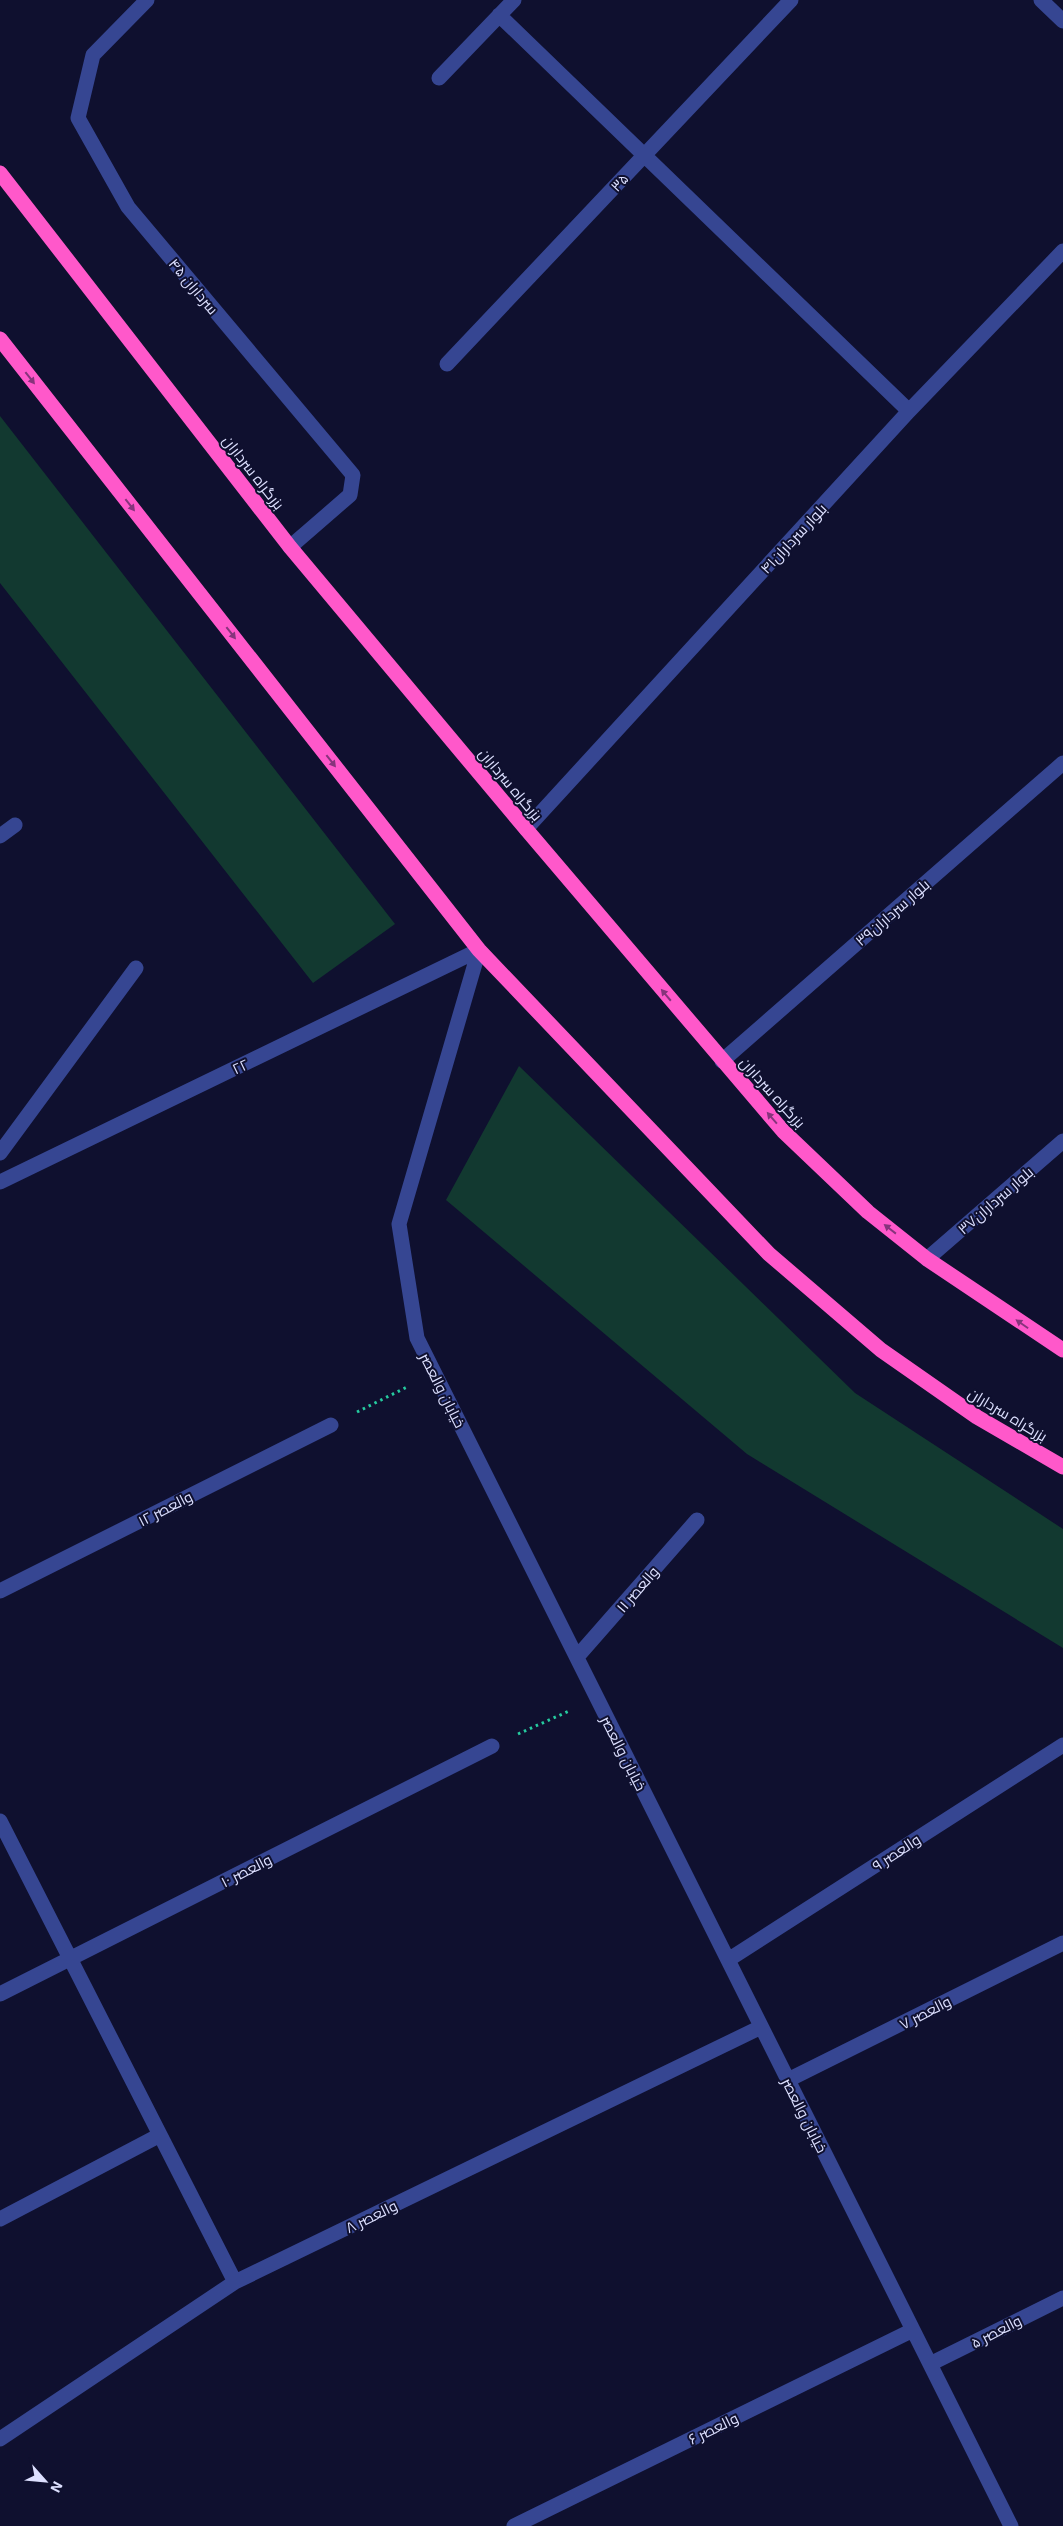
<svg xmlns="http://www.w3.org/2000/svg" width="1063" height="2526" viewBox="0 0 1063 2526" font-family="'Exo 2',Cairo,sans-serif">
<style>
.green{fill:#123930}
.lines{fill:none;stroke-linecap:round;stroke-linejoin:round}
.path{stroke:#25cb9f;stroke-width:3;stroke-dasharray:2.5 4;stroke-linecap:butt}
.minor{stroke:#364692;stroke-width:15}
.highway{stroke:#ff58ca;stroke-width:15}
.oneway{fill:#87347c}
.labels{text-anchor:middle;dominant-baseline:central;stroke-width:4;stroke-linejoin:round;paint-order:stroke}
.street-label{font-size:15px;fill:#dde0ff;stroke:#0f102f}
</style>
<rect width="100%" height="100%" fill="#0f102f"/>
<path class="green" d="M 0,416 L 395,924 L 313,983 L 0,583 Z
M 519,1066 L 855,1393 L 1063,1529 L 1063,1648 L 747,1454 L 446,1200 Z"/>
<g class="lines">
<path class="path" d="M 357,1412 L 407,1387
M 518,1734 L 569,1711"/>
<path class="minor" d="M 147,0 L 93,55 L 78,118 L 128,207 L 353,475 L 350,495 L 290,547
M 1041,0 L 1063,21
M 499,15 L 909,411
M 439,78 L 514,0
M 447,364 L 791,0
M 526,829 L 909,411 L 1063,251
M 0,836 L 15,825
M 479,950 L 399,1224 L 417,1338 L 1011,2526
M 722,1061 L 1063,763
M 0,1153 L 136,968
M 0,1182 L 479,950
M 927,1259 L 1063,1141
M 0,1591 L 331,1425
M 577,1657 L 697,1520
M 0,1821 L 235,2282
M 728,1960 L 1063,1745
M 0,1994 L 492,1746
M 788,2080 L 1063,1943
M 0,2219 L 160,2135
M 930,2364 L 1063,2298
M 0,2439 L 235,2282 L 761,2027
M 514,2526 L 913,2330"/>
<path class="highway" d="M 0,173 L 290,547 L 526,829 L 783,1131 L 868,1212 L 927,1259 L 1063,1350
M 0,339 L 479,950 L 769,1254 L 881,1350 L 977,1417 L 1063,1467"/>
</g>
<defs><path id="oneway-solid" d="M-6-.8H1V-3.2L6.5 0L1 3.2V.8H-6Z" transform="scale(1.25)"/></defs>
<g class="oneway">
<use href="#oneway-solid" transform="translate(30 378) rotate(52)"/>
<use href="#oneway-solid" transform="translate(130 505) rotate(52)"/>
<use href="#oneway-solid" transform="translate(231 633) rotate(52)"/>
<use href="#oneway-solid" transform="translate(331 761) rotate(52)"/>
<use href="#oneway-solid" transform="translate(666 995) rotate(-130)"/>
<use href="#oneway-solid" transform="translate(772 1118) rotate(-131)"/>
<use href="#oneway-solid" transform="translate(890 1229) rotate(-142)"/>
<use href="#oneway-solid" transform="translate(1022 1324) rotate(-145)"/>
</g>
<g class="labels">
<g class="street-label">
<text transform="translate(619 182) rotate(-47)">۳۵</text>
<text transform="translate(194 286) rotate(50)">سرداران ۴۵</text>
<text transform="translate(254 472) rotate(52)">بزرگراه سرداران</text>
<text transform="translate(793 538) rotate(-47)">بلوار سرداران۴۱</text>
<text transform="translate(511 784) rotate(50)">بزرگراه سرداران</text>
<text transform="translate(892 912) rotate(-41)">بلوار سرداران۳۹</text>
<text transform="translate(240 1066) rotate(-26)">۲۲</text>
<text transform="translate(773 1092) rotate(48)">بزرگراه سرداران</text>
<text transform="translate(995 1200) rotate(-41)">بلوار سرداران۳۷</text>
<text transform="translate(443 1390) rotate(63)">خیابان والعصر</text>
<text transform="translate(1008 1414) rotate(31)">بزرگراه سرداران</text>
<text transform="translate(165 1508) rotate(-27)">والعصر ۱۲</text>
<text transform="translate(637 1589) rotate(-49)">والعصر ۱۱</text>
<text transform="translate(624 1753) rotate(63)">خیابان والعصر</text>
<text transform="translate(896 1852) rotate(-33)">والعصر ۹</text>
<text transform="translate(246 1870) rotate(-27)">والعصر ۱۰</text>
<text transform="translate(925 2012) rotate(-27)">والعصر ۷</text>
<text transform="translate(805 2115) rotate(63)">خیابان والعصر</text>
<text transform="translate(371 2216) rotate(-26)">والعصر ۸</text>
<text transform="translate(996 2331) rotate(-27)">والعصر ۵</text>
<text transform="translate(713 2428) rotate(-26)">والعصر ۶</text>
</g>
</g>
<g transform="translate(45 2481) rotate(117)" stroke="#0f102f" stroke-width="4" paint-order="stroke">
<path d="M0-4L9 19L0 12L-9 19Z" fill="#dde0ff"/>
<text y="-8" font-size="14" font-weight="bold" text-anchor="middle" fill="#dde0ff">N</text>
</g>
</svg>
